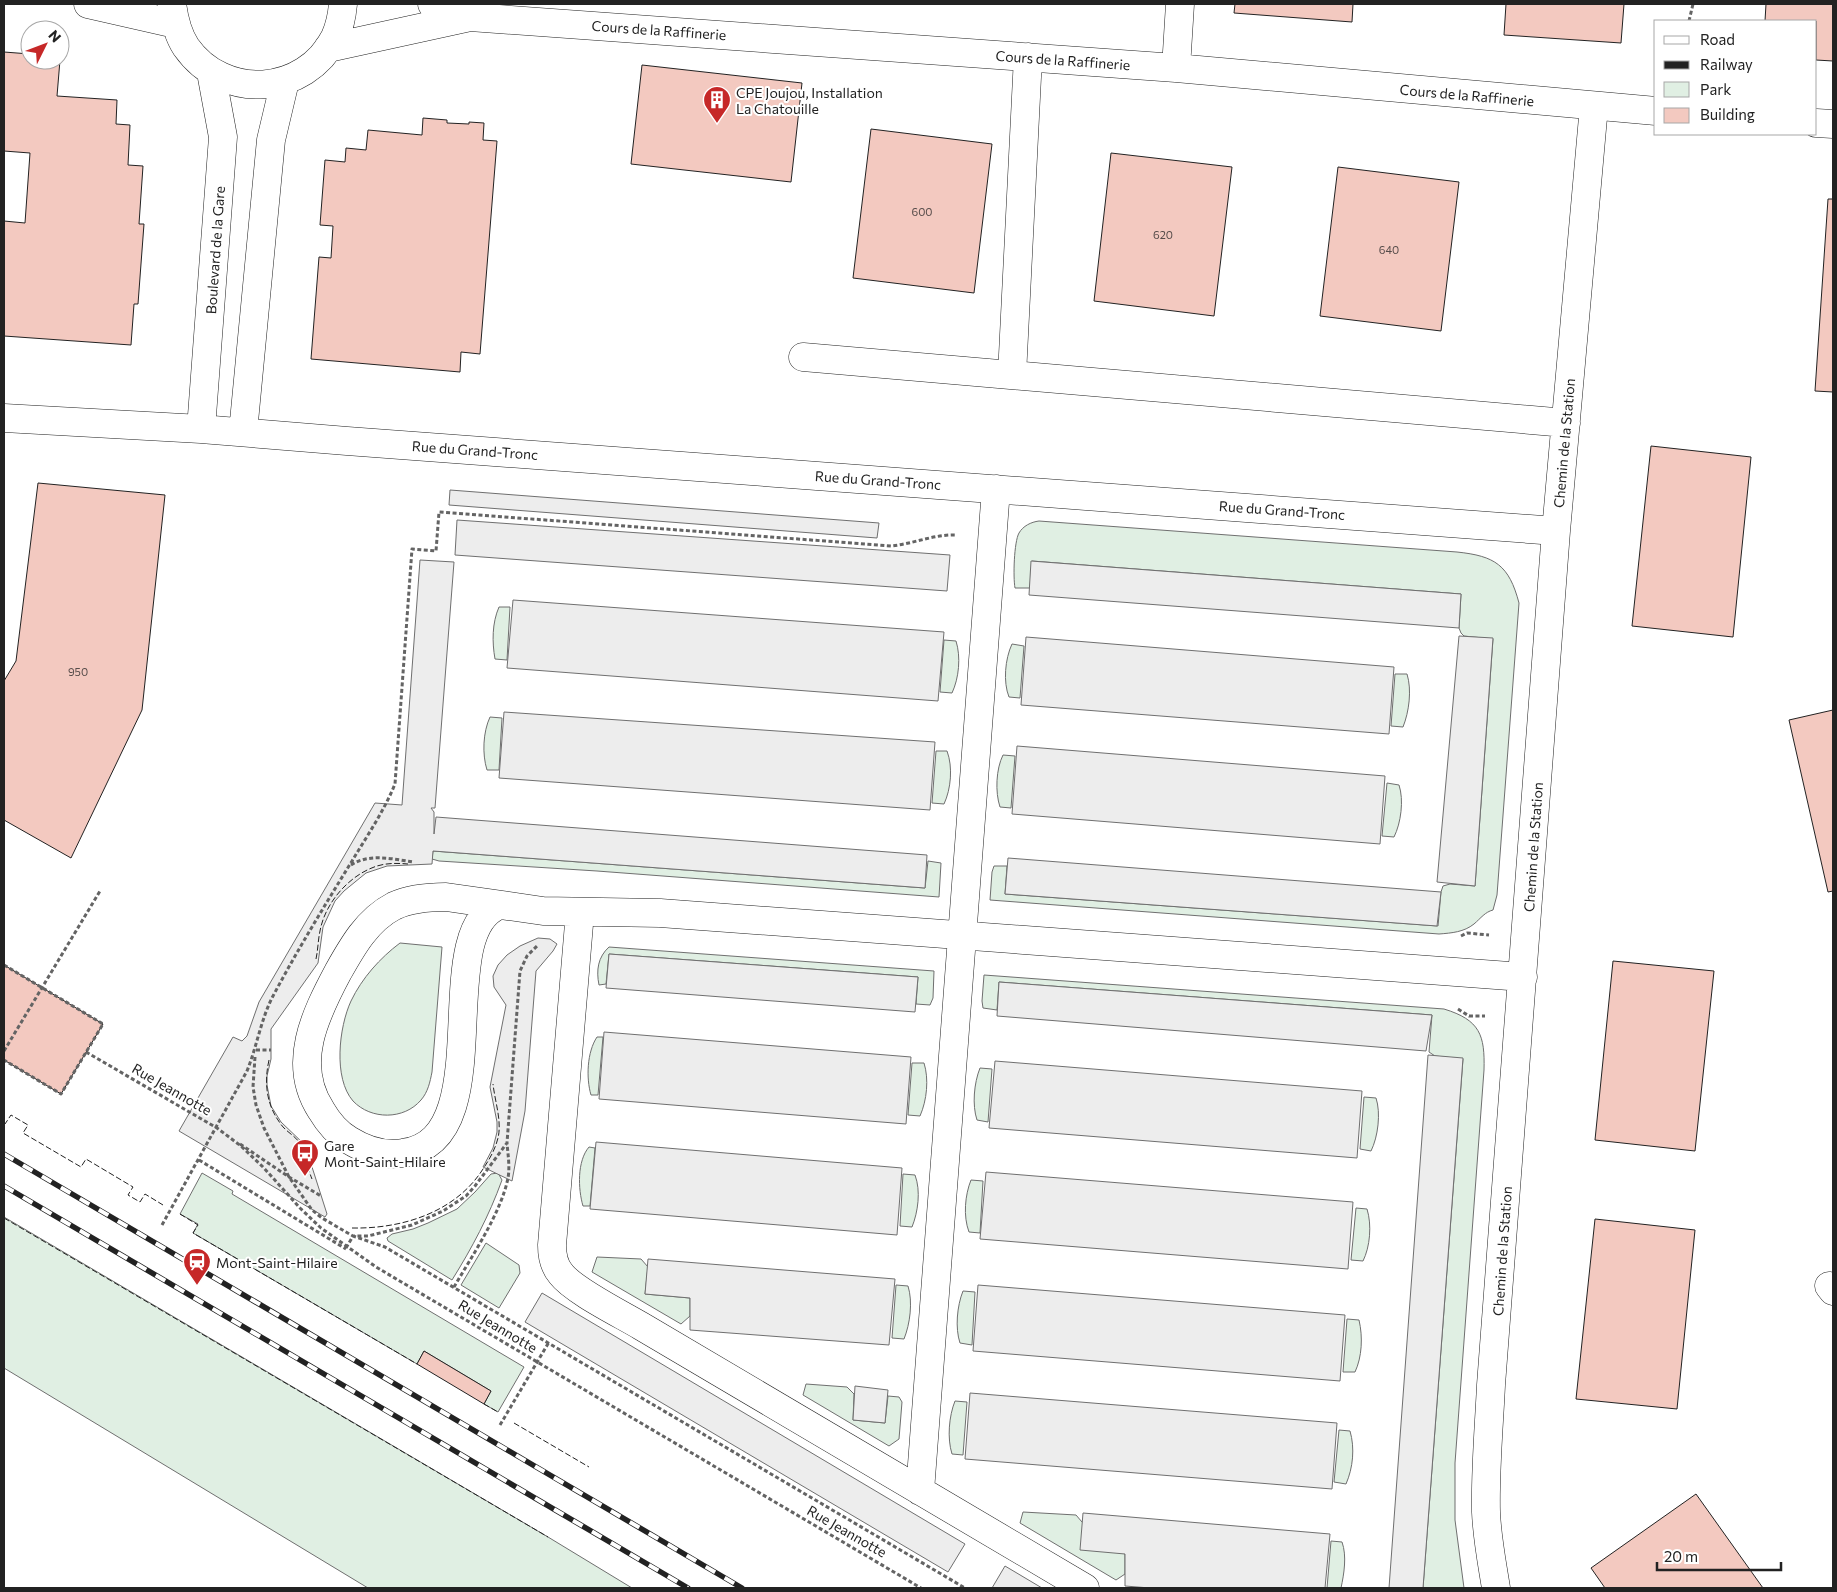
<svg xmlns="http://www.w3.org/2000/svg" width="1837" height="1592" viewBox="0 0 1837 1592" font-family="Commissioner,sans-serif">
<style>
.green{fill:#e0efe3;stroke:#6f6f6f}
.parking{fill:#ededed;stroke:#6f6f6f}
.building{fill:#f3c9c0;stroke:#222}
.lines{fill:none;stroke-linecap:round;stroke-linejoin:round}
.minor-casing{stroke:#222;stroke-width:29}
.path{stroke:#646464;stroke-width:3;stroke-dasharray:4 2.5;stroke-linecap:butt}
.minor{stroke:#fff;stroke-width:28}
.rail-casing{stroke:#222;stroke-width:5.5}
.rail{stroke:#fff;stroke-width:4;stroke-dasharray:11;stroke-linecap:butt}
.fence{stroke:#222;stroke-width:1;stroke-dasharray:6 2.5;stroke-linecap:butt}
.labels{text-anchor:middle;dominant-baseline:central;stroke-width:4;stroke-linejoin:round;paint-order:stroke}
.number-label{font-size:11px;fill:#564c4a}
.street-label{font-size:14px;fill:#222;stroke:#fff}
.poi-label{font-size:14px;fill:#222;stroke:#fff;text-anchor:start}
</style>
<rect width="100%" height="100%" fill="#fff"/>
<path class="green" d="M 1039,521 L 1457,552 C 1495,556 1509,565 1519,603 L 1497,895 L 1493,910 C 1485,912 1481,918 1474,924 C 1464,932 1452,933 1439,934 L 990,900 L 992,872 L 994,866 L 1007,866 L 1005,894 L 1438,926 L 1441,892 L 1443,886 L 1450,884 L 1475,886 L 1493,639 L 1464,636 L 1461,633 L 1459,628 L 1461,594 L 1032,561 L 1030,588 L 1015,588 C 1013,577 1014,542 1019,533 C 1023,526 1031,522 1039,521 Z
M 499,607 L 510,607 L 507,660 L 495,659 C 492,642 492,623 499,607 Z
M 944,640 L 956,641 C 961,657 959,678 952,693 L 940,692 Z
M 1012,644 L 1024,646 L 1020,698 L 1009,697 C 1003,682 1005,659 1012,644 Z
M 1395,674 L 1407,674 C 1412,690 1409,712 1403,727 L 1391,726 Z
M 490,717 L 502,718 L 499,770 L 487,770 C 482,754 483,732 490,717 Z
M 936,751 L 947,751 C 953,767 951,789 944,804 L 932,803 Z
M 1003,755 L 1015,756 L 1011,808 L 1000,807 C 995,792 996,769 1003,755 Z
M 1387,783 L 1399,785 C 1404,800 1401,823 1394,837 L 1382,836 Z
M 433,851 L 925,888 L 928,861 L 941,863 L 939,897 L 597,871 L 439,861 L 432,859 Z
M 400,943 L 442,947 L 432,1072 C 430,1082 428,1092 421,1100 C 404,1120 371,1120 353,1101 C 333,1078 339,1027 351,1001 C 362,978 380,958 400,943 Z
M 609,947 L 934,971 L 933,998 L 930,1005 L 916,1004 L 918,977 L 609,954 L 606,984 L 599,985 C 596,970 598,957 609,947 Z
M 984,975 L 1444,1009 C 1480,1020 1485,1035 1484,1070 L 1455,1463 L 1455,1520 L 1464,1588 L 1423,1588 L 1463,1059 L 1435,1056 L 1429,1052 L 1432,1015 L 999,982 L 997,1010 L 983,1008 L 982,1001 Z
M 597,1037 L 603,1037 L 598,1095 L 591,1095 C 586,1078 587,1052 597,1037 Z
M 912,1063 L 924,1063 C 929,1079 927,1100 920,1116 L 908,1115 Z
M 980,1068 L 992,1069 L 988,1122 L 977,1120 C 972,1105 974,1083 980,1068 Z
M 1364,1097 L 1376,1098 C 1381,1113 1378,1137 1371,1151 L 1360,1149 Z
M 589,1147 L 595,1148 L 590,1206 L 583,1206 C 578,1189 577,1161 589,1147 Z
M 202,1173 L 233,1191 L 232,1194 L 524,1367 L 498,1412 L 484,1404 L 491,1391 L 424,1351 L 417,1364 L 193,1233 L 198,1224 L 180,1214 Z
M 498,1173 L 502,1180 C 489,1216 472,1248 452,1280 L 388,1241 L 387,1238 L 392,1234 L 413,1229 L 428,1223 L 457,1209 L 475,1192 L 491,1174 Z
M 903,1174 L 915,1175 C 921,1191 918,1212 912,1227 L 900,1226 Z
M 971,1180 L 983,1181 L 980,1233 L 969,1232 C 963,1216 965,1195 971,1180 Z
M 1356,1208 L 1367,1209 C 1372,1225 1370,1247 1363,1261 L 1351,1260 Z
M 4,1217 L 548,1537 L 632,1588 L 368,1588 L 4,1368 Z
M 486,1243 L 519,1265 L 520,1273 L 499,1308 L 461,1285 Z
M 597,1257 L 641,1259 L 648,1267 L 645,1294 L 690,1298 L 690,1316 L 681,1324 L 592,1272 Z
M 896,1285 L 908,1286 C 913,1302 910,1324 904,1339 L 892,1338 Z
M 963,1291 L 975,1292 L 972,1345 L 960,1343 C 955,1328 957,1306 963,1291 Z
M 1347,1319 L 1359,1320 C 1363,1337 1362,1357 1355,1372 L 1343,1372 Z
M 806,1384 L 847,1387 L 854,1394 L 853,1420 L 885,1423 L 888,1396 L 899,1397 L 902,1402 L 899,1439 L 889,1446 L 803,1395 Z
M 955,1401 L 967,1402 L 963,1455 L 952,1454 C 947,1438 949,1416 955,1401 Z
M 1339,1430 L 1350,1431 C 1355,1448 1353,1468 1346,1484 L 1334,1482 Z
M 1023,1512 L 1076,1515 L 1082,1522 L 1125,1554 L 1125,1574 L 1116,1580 L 1020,1523 Z
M 1331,1541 L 1342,1542 C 1347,1556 1344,1574 1341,1588 L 1327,1588 Z"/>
<path class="parking" d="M 450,490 L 879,523 L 877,538 L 449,505 Z
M 457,520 L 950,555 L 947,591 L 455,555 Z
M 420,560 L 454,562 L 435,808 L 431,808 L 434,812 L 434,834 L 436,817 L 927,855 L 925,888 L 433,851 L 432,864 L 387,866 L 366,873 L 344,891 L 335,901 L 323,927 L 318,963 L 271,1029 L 271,1059 L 267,1076 L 267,1085 L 271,1106 L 281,1122 L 305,1145 L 327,1214 L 325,1217 L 179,1131 L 233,1037 L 242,1041 L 247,1036 L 259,1002 L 375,803 L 402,805 Z
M 1031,561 L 1461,594 L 1459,628 L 1029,595 Z
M 513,600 L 944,632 L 938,701 L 507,668 Z
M 1459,636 L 1493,638 L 1475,886 L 1437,882 Z
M 1026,637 L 1394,667 L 1389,734 L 1021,705 Z
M 504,712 L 935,742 L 930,810 L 499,778 Z
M 1017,746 L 1385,776 L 1380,844 L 1012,814 Z
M 1008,858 L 1441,892 L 1437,926 L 1005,894 Z
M 538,938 L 550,939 L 557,944 L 553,951 L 536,971 L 525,1111 L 512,1181 L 483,1167 L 493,1148 L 497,1132 L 497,1122 L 490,1087 L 506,1005 L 494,987 L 493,976 L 498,965 L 507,955 L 520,946 Z
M 609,954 L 918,977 L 915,1012 L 606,988 Z
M 999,982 L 1432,1015 L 1426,1051 L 997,1016 Z
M 604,1032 L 911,1057 L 906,1124 L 599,1099 Z
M 1428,1055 L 1463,1058 L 1423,1588 L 1389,1588 Z
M 995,1061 L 1362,1091 L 1357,1158 L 989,1128 Z
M 596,1142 L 902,1168 L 897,1235 L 590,1209 Z
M 986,1172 L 1353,1202 L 1348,1269 L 980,1239 Z
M 648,1259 L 895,1279 L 889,1345 L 690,1330 L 690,1298 L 645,1294 Z
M 978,1285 L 1345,1315 L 1340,1381 L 973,1351 Z
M 542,1293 L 965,1544 L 948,1572 L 525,1322 Z
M 855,1386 L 888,1390 L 885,1423 L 853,1420 Z
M 970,1393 L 1337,1423 L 1332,1489 L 965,1459 Z
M 1083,1513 L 1330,1534 L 1325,1588 L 1150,1588 L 1125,1586 L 1125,1554 L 1080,1550 Z
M 1005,1566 L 1042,1588 L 992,1588 Z"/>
<path class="building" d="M 1235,4 L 1353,4 L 1352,22 L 1234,13 Z
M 1506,4 L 1624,4 L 1621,43 L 1504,35 Z
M 1766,4 L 1833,4 L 1833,61 L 1816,60 L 1816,21 L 1765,21 Z
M 4,52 L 30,54 L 30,60 L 60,60 L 57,96 L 117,100 L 116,124 L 130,125 L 128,165 L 143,166 L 139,224 L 144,224 L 138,304 L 134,304 L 131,345 L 4,336 L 4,221 L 25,223 L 30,153 L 4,151 Z
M 642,65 L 802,83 L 791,182 L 631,164 Z
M 423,118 L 447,120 L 447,123 L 469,124 L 469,122 L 484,123 L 483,140 L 497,141 L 480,354 L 461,352 L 460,372 L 311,359 L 319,257 L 331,258 L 333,226 L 320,225 L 325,160 L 345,162 L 346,148 L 366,150 L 368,130 L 422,135 Z
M 871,129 L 992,144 L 974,293 L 853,278 Z
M 1111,153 L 1232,167 L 1214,316 L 1094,301 Z
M 1338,167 L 1459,182 L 1441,331 L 1320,316 Z
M 1828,199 L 1833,199 L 1833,392 L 1815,391 Z
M 1651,446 L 1751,457 L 1733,637 L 1632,626 Z
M 38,483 L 165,495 L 142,710 L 71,858 L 4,820 L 4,681 L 16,661 Z
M 1833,710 L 1833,891 L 1828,892 L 1789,720 Z
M 1613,961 L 1714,971 L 1695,1151 L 1595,1140 Z
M 4,965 L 103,1024 L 61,1094 L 4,1060 Z
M 1595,1219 L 1695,1230 L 1677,1409 L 1576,1399 Z
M 424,1351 L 491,1391 L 484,1404 L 417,1364 Z
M 1696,1494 L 1763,1588 L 1605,1588 L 1591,1568 Z"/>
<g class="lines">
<defs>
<path id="minor" d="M 88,4 L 176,24
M 172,4 C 174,18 178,35 186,47 C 224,101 305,96 335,37 C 340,26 342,15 343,4
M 432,4 L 470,17 L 1176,68 L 1656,111
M 328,48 L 470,17
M 1176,68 L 1180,4
M 1816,123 L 1833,124
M 803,357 L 1566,423
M 1012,375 L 1028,57
M 4,418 L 201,429 L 347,441 L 1556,531
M 201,429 L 223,137 L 211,72
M 243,432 L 271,140 L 285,81
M 500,905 C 428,930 503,1140 403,1153 C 384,1156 365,1150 349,1140 C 337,1133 328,1122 321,1110 C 291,1064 315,1015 338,972 C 352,947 367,920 394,906 C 409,899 428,897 446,897 L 543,911 L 660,913 L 1523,977
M 580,912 L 552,1245 C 552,1255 554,1266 561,1274 C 574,1291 621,1314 641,1326 L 1085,1588
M 1829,1286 L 1833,1291
M 920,1491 L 996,489
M 1496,1588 C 1492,1563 1487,1538 1486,1512 C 1485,1470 1489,1427 1491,1385 L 1556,531 L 1594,106"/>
</defs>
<use href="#minor" class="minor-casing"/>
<path class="path" d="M 1689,21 L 1693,4
M 351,865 C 369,853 393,859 413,862
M 1461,936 L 1467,933 L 1489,935
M 4,965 L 103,1024 L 61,1094 L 4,1060
M 1458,1009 L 1469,1016 L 1485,1016
M 256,1050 L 271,1050
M 4,1051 L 100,891
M 86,1052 L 217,1128 L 241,1146 L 263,1167 L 300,1208 L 321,1228 L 376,1267 L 921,1588
M 255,1057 L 253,1087 L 256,1105 L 264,1128 L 289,1177 L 312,1210 L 322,1218 L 353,1236 L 368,1236 L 412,1225 L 443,1211 L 466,1196 L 475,1186 L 507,1143 L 520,971 L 527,956 L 537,946
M 240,1144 L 289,1177 L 321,1196
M 199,1160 L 346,1249
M 162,1225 L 247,1071 C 257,1046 261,1019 273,996 C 298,949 325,905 352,861 C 367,836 384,811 395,784 L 412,549 L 436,551 L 439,512 L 891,546 C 913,544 934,534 957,535
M 346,1248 L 353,1236 L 385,1247 L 965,1588
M 454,1287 C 472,1256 501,1213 508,1178 C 510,1167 508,1155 507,1143
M 500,1425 L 549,1342"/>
<use href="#minor" class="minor"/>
<defs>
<path id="rail" d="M 4,1154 L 742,1588
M 4,1186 L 688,1588"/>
</defs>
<use href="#rail" class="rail-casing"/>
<use href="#rail" class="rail"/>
<path class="fence" d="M 316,959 C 318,950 318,940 320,931 C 325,903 349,875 377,866 C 387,863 397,863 408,864
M 269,1060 C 264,1082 266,1104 280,1123 C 285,1131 294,1135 299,1142 C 305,1150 308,1170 312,1179
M 4,1123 L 5,1124 L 11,1115 L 28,1125 L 23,1133 L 81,1167 L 86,1159 L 133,1187 L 128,1195 L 140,1202 L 145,1194 L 163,1205
M 180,1214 L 198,1225 L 193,1233 L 417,1364
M 4,1218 L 548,1537
M 352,1228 C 401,1229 455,1213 483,1169 C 489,1160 495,1150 498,1138 C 502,1121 495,1102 493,1084
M 484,1404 L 498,1412
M 514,1423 L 589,1467"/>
</g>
<defs>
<symbol id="building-pin" viewBox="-11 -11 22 30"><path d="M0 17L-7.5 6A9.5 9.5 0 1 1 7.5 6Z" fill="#c62828" stroke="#fff"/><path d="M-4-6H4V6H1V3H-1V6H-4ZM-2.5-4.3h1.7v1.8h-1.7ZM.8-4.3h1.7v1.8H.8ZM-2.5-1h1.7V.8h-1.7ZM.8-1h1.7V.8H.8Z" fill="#fff"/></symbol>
<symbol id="bus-pin" viewBox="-11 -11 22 30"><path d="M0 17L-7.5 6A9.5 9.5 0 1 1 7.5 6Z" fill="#c62828" stroke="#fff"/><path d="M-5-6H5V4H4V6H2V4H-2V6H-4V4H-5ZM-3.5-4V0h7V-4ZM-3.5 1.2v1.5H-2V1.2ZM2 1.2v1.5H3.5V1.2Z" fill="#fff"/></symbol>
<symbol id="station-pin" viewBox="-11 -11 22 30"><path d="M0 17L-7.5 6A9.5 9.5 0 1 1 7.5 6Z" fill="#c62828" stroke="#fff"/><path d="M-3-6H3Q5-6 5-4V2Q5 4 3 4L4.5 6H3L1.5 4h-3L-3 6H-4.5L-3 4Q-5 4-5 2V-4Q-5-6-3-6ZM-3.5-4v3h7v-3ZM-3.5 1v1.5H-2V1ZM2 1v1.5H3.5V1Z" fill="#fff"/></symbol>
</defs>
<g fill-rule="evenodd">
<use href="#building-pin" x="701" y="84" width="32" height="43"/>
<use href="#bus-pin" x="289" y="1137" width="32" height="43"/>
<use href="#station-pin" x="181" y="1246" width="32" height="43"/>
</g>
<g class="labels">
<g class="number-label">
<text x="922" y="211">600</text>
<text x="1163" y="234">620</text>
<text x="1389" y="249">640</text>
<text x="78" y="671">950</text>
</g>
<g class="street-label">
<text transform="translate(659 30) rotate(4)">Cours de la Raffinerie</text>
<text transform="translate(1063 60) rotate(4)">Cours de la Raffinerie</text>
<text transform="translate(1467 95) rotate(5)">Cours de la Raffinerie</text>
<text transform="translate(215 250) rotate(-86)">Boulevard de la Gare</text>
<text transform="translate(1564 443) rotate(-85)">Chemin de la Station</text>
<text transform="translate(475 450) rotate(4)">Rue du Grand-Tronc</text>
<text transform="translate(878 480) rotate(4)">Rue du Grand-Tronc</text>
<text transform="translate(1282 510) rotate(4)">Rue du Grand-Tronc</text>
<text transform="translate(1533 847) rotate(-86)">Chemin de la Station</text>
<text transform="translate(172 1089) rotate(30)">Rue Jeannotte</text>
<text transform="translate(1502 1251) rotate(-86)">Chemin de la Station</text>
<text transform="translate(498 1326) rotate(31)">Rue Jeannotte</text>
<text transform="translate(847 1531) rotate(30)">Rue Jeannotte</text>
</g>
<g class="poi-label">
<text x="736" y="92">CPE Joujou, Installation<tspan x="736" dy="16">La Chatouille</tspan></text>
<text x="324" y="1145">Gare<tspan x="324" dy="16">Mont-Saint-Hilaire</tspan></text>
<text x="216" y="1262">Mont-Saint-Hilaire</text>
</g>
</g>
<rect width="1837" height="1592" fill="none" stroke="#222222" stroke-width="10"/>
<rect x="1654" y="20" width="162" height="115" fill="#ffffff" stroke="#a7a7a7"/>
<rect x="1664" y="36" width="25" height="8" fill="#ffffff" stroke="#a7a7a7"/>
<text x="1700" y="45" font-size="15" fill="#222222">Road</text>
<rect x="1664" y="61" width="25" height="8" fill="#222222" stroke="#a7a7a7"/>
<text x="1700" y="70" font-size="15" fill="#222222">Railway</text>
<rect x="1664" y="82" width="25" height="15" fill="#e0efe3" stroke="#a7a7a7"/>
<text x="1700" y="95" font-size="15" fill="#222222">Park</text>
<rect x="1664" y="108" width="25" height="15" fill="#f3c9c0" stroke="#a7a7a7"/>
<text x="1700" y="120" font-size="15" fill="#222222">Building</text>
<g transform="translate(45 45) rotate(48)"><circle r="24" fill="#ffffff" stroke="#a7a7a7"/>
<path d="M0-4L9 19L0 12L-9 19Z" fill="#c62828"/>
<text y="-8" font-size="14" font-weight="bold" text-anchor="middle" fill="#222222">N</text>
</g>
<path d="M1657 1562v8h124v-8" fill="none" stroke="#222222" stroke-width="2.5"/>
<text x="1664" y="1562" font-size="15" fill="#222222" stroke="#ffffff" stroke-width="4" paint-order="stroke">20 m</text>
</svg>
